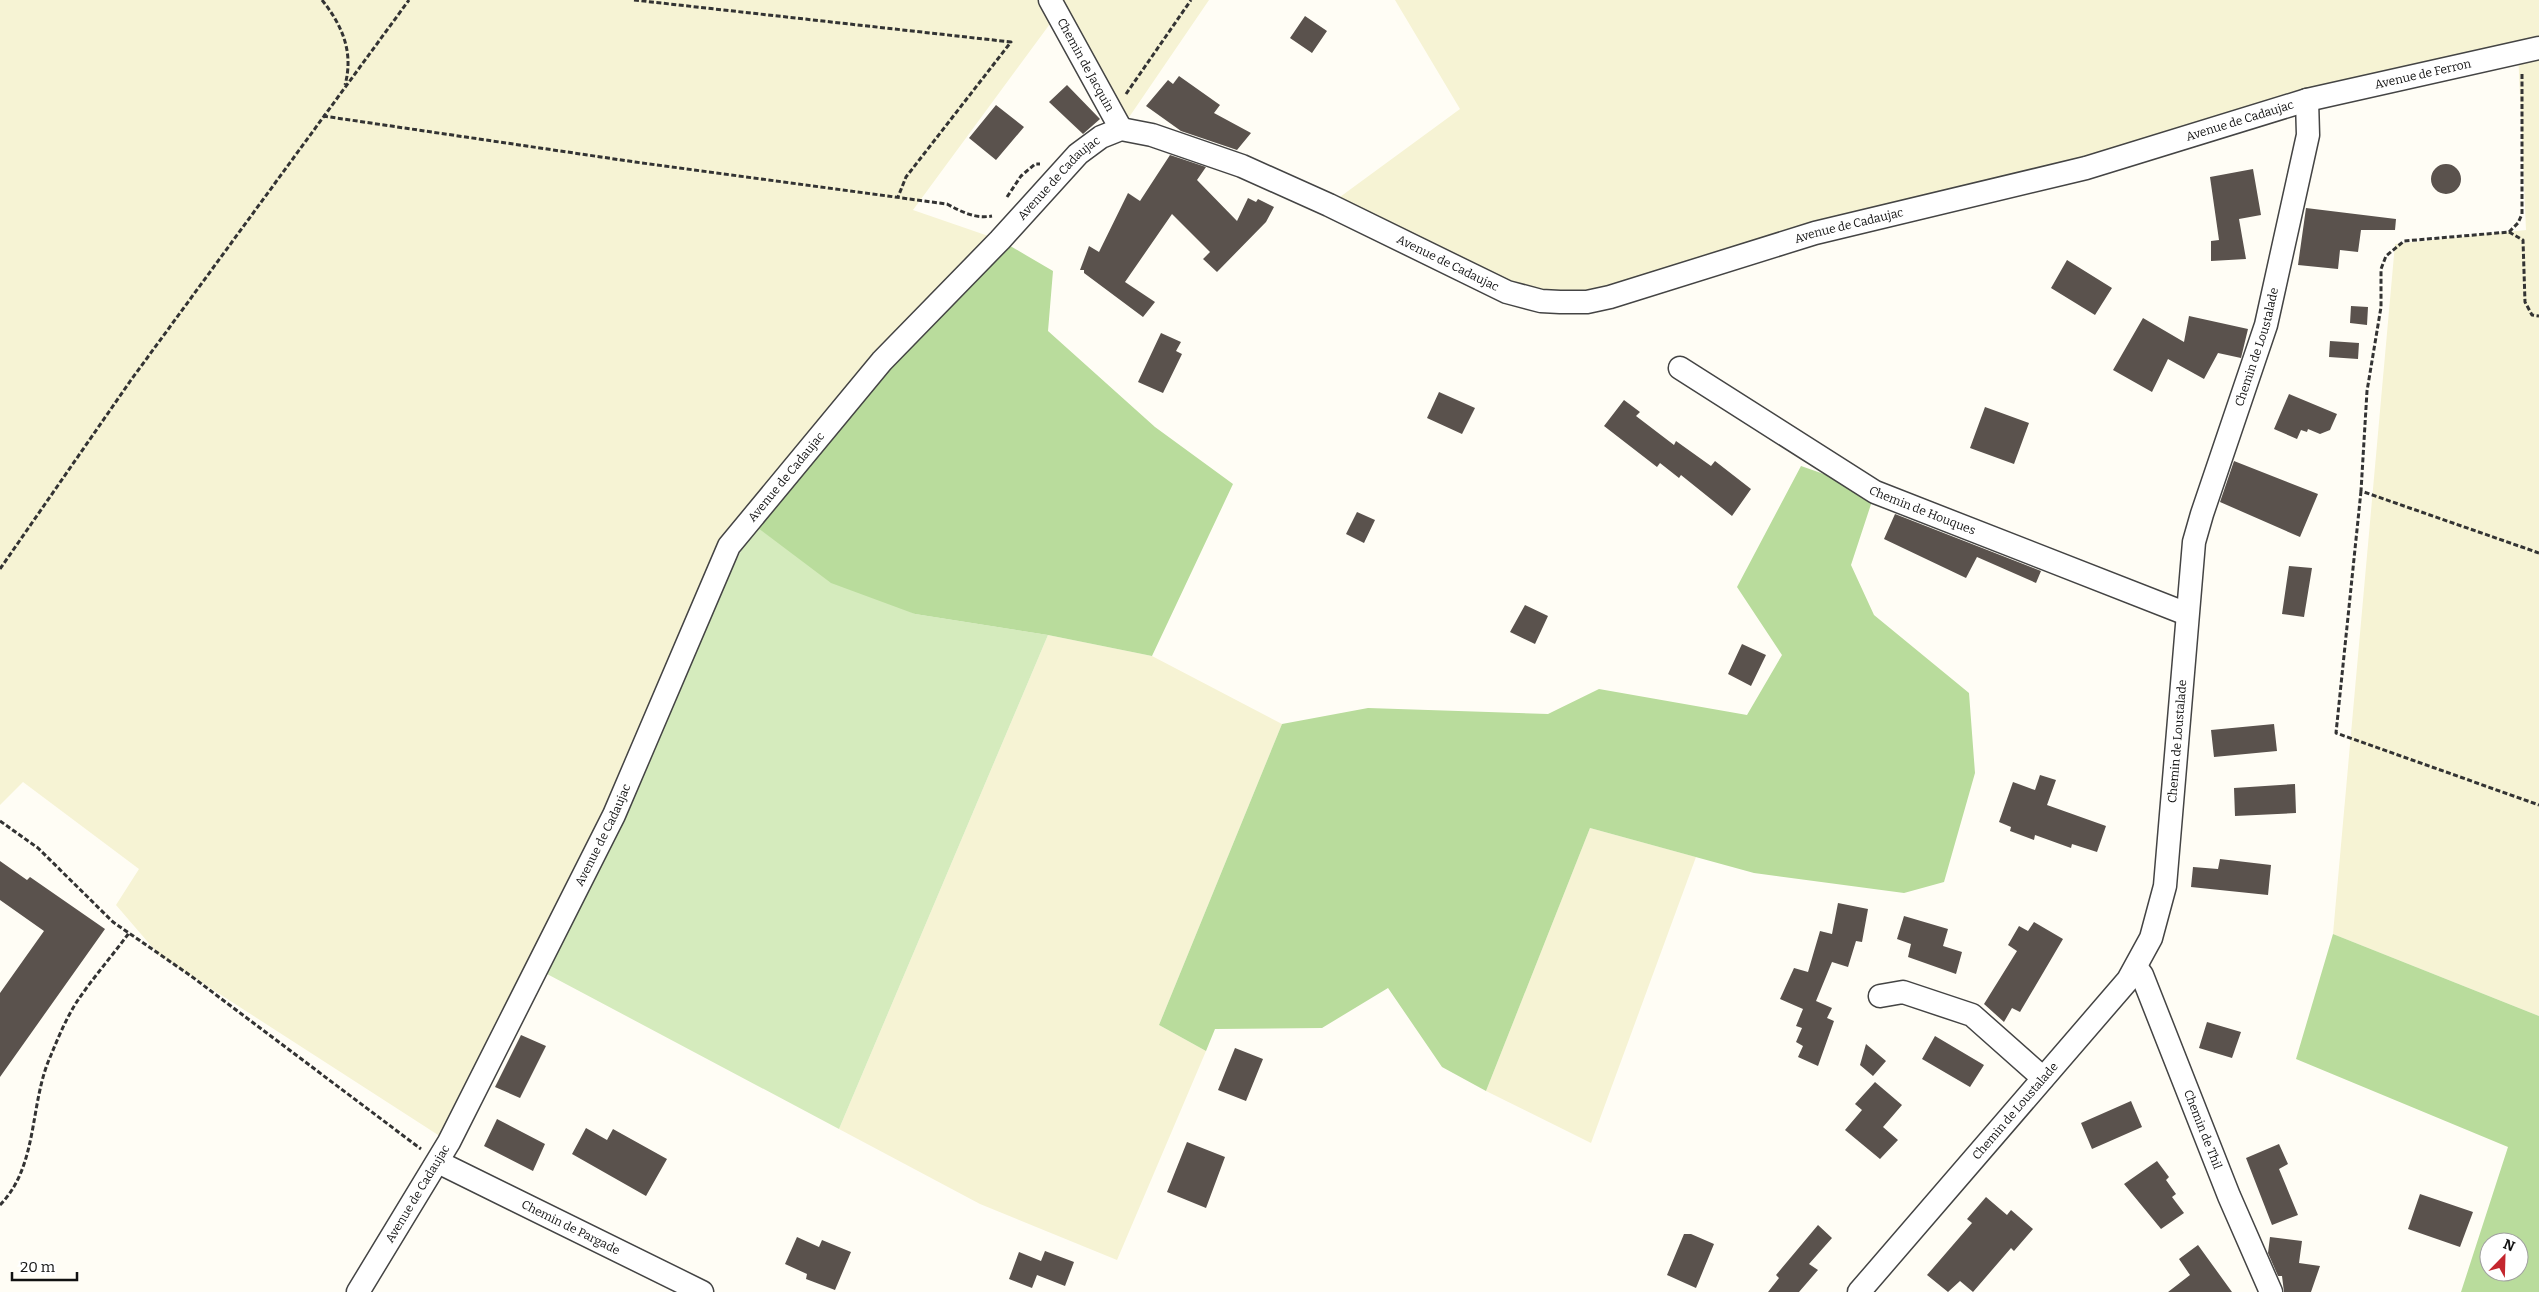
<svg xmlns="http://www.w3.org/2000/svg" width="2539" height="1292" viewBox="0 0 2539 1292" font-family="Bitter,serif">
<style>
.farmland{fill:#f6f3d4}
.green{fill:#d5ebbd}
.forest{fill:#b9dc9c;fill-rule:evenodd}
.building{fill:#5a524d}
.lines{fill:none;stroke-linecap:round;stroke-linejoin:round}
.minor-casing{stroke:#444;stroke-width:25}
.path{stroke:#333;stroke-width:3;stroke-dasharray:5 2.5;stroke-linecap:butt}
.minor{stroke:#fff;stroke-width:22}
.labels{text-anchor:middle;dominant-baseline:central;stroke-width:5;stroke-linejoin:round;paint-order:stroke}
.street-label{font-size:12px;fill:#111;stroke:#fff}
</style>
<rect width="100%" height="100%" fill="#fffdf5"/>
<path class="farmland" d="M 0,0 L 1209,0 L 1121,129 L 1058,13 L 913,210 L 1000,240 L 729,546 L 449,1142 L 159,955 L 116,905 L 139,869 L 23,782 L 0,805 Z
M 1395,0 L 2539,0 L 2539,1016 L 2333,934 L 2395,244 L 2526,230 L 2518,51 L 1560,302 L 1329,205 L 1460,109 Z
M 1048,635 L 1152,656 L 1282,724 L 1159,1025 L 1206,1051 L 1117,1260 L 980,1204 L 839,1129 Z
M 1590,828 L 1696,857 L 1591,1143 L 1486,1091 Z"/>
<path class="green" d="M 754,525 L 915,614 L 1048,635 L 839,1129 L 532,966 Z"/>
<path class="forest" d="M 1000,240 L 1053,271 L 1048,331 L 1155,427 L 1233,484 L 1152,656 L 1048,635 L 915,614 L 831,583 L 754,525 Z
M 1801,466 L 1875,492 L 1851,565 L 1874,615 L 1969,693 L 1975,773 L 1944,882 L 1904,893 L 1754,873 L 1590,828 L 1486,1091 L 1442,1067 L 1388,988 L 1322,1028 L 1215,1029 L 1206,1051 L 1159,1025 L 1282,724 L 1368,708 L 1548,714 L 1599,689 L 1747,715 L 1782,655 L 1737,587 Z
M 2333,934 L 2539,1016 L 2539,1292 L 2461,1292 L 2508,1147 L 2296,1059 ZM 2489,1242 L 2519,1242 L 2519,1272 L 2489,1272 Z"/>
<path class="building" d="M 1305,16 L 1327,31 L 1312,53 L 1290,38 Z
M 1179,76 L 1220,105 L 1214,113 L 1251,133 L 1237,150 L 1181,131 L 1146,106 L 1168,80 L 1173,84 Z
M 1067,85 L 1100,119 L 1083,134 L 1049,102 Z
M 996,105 L 1024,127 L 996,160 L 969,138 Z
M 1170,155 L 1206,167 L 1197,180 L 1237,221 L 1248,198 L 1256,202 L 1258,199 L 1274,207 L 1266,222 L 1217,272 L 1203,259 L 1210,252 L 1172,214 L 1125,282 L 1155,302 L 1143,317 L 1084,273 L 1084,270 L 1080,270 L 1089,246 L 1099,252 L 1128,193 L 1140,201 Z
M2431 179a15 15 0 1 1 30 0a15 15 0 1 1-30 0Z
M 2253,169 L 2261,215 L 2239,219 L 2246,259 L 2211,261 L 2211,241 L 2219,240 L 2210,177 Z
M 2306,208 L 2396,219 L 2395,230 L 2361,230 L 2358,252 L 2340,250 L 2338,269 L 2298,265 Z
M 2067,260 L 2112,288 L 2095,315 L 2051,288 Z
M 2351,306 L 2368,307 L 2367,325 L 2350,323 Z
M 2189,316 L 2248,329 L 2241,358 L 2218,353 L 2204,379 L 2168,359 L 2152,392 L 2113,370 L 2143,318 L 2184,342 Z
M 1161,333 L 1181,342 L 1176,351 L 1182,354 L 1163,393 L 1138,382 Z
M 2330,341 L 2359,343 L 2358,359 L 2329,357 Z
M 1439,392 L 1475,408 L 1462,434 L 1427,418 Z
M 2289,394 L 2337,414 L 2330,430 L 2320,434 L 2308,429 L 2307,432 L 2301,430 L 2297,439 L 2274,429 Z
M 1624,400 L 1640,412 L 1636,416 L 1674,445 L 1676,441 L 1711,466 L 1715,461 L 1751,489 L 1732,516 L 1681,475 L 1679,478 L 1660,463 L 1657,467 L 1604,426 Z
M 1985,407 L 2029,423 L 2014,464 L 1970,448 Z
M 2234,461 L 2318,494 L 2300,537 L 2220,502 Z
M 1357,512 L 1375,520 L 1364,543 L 1346,534 Z
M 1895,514 L 2041,571 L 2036,583 L 1977,557 L 1966,578 L 1884,539 Z
M 2289,566 L 2312,568 L 2304,617 L 2282,614 Z
M 1525,605 L 1548,616 L 1535,644 L 1510,632 Z
M 1742,644 L 1766,655 L 1751,686 L 1728,674 Z
M 2274,724 L 2277,751 L 2214,757 L 2211,730 Z
M 2040,775 L 2056,780 L 2047,805 L 2106,826 L 2097,852 L 2072,844 L 2071,848 L 2035,835 L 2034,840 L 2010,831 L 2011,827 L 1999,822 L 2013,782 L 2035,790 Z
M 2295,784 L 2296,813 L 2235,816 L 2234,788 Z
M 2220,859 L 2271,865 L 2268,895 L 2191,887 L 2193,867 L 2218,869 Z
M 0,861 L 27,880 L 30,877 L 105,929 L 0,1077 L 0,993 L 44,931 L 0,900 Z
M 1838,903 L 1868,909 L 1862,942 L 1856,941 L 1848,967 L 1832,962 L 1816,1001 L 1832,1008 L 1827,1018 L 1834,1021 L 1818,1066 L 1798,1057 L 1803,1046 L 1796,1042 L 1802,1028 L 1796,1026 L 1803,1009 L 1780,999 L 1794,968 L 1808,972 L 1820,931 L 1832,934 Z
M 1904,916 L 1948,929 L 1943,946 L 1962,952 L 1956,974 L 1908,957 L 1911,944 L 1897,939 Z
M 2034,922 L 2063,939 L 2020,1012 L 2012,1008 L 2004,1022 L 1984,1004 L 2017,951 L 2008,945 L 2019,926 L 2028,931 Z
M 2207,1022 L 2241,1032 L 2232,1058 L 2199,1048 Z
M 521,1035 L 546,1046 L 520,1098 L 495,1087 Z
M 1935,1036 L 1984,1065 L 1970,1087 L 1922,1059 Z
M 1866,1044 L 1886,1061 L 1873,1076 L 1860,1065 Z
M 1235,1048 L 1263,1059 L 1246,1101 L 1218,1090 Z
M 1875,1082 L 1902,1105 L 1883,1127 L 1898,1140 L 1880,1159 L 1845,1130 L 1862,1110 L 1855,1104 Z
M 2131,1101 L 2142,1127 L 2092,1149 L 2081,1123 Z
M 497,1119 L 545,1144 L 533,1171 L 484,1146 Z
M 586,1128 L 607,1140 L 613,1129 L 667,1159 L 646,1196 L 572,1154 Z
M 1187,1142 L 1225,1157 L 1206,1208 L 1167,1192 Z
M 2279,1144 L 2288,1164 L 2279,1169 L 2298,1215 L 2272,1225 L 2246,1158 Z
M 2157,1161 L 2169,1177 L 2166,1180 L 2176,1194 L 2172,1197 L 2184,1213 L 2161,1229 L 2124,1184 Z
M 2420,1194 L 2473,1212 L 2460,1247 L 2408,1229 Z
M 1986,1197 L 2007,1215 L 2011,1210 L 2033,1229 L 2014,1251 L 2011,1248 L 1973,1292 L 1960,1281 L 1948,1292 L 1927,1275 L 1972,1223 L 1967,1219 Z
M 1818,1225 L 1832,1238 L 1809,1264 L 1818,1270 L 1799,1292 L 1768,1292 L 1779,1278 L 1776,1275 Z
M 1684,1234 L 1691,1234 L 1714,1244 L 1696,1288 L 1667,1275 Z
M 797,1237 L 819,1247 L 822,1240 L 851,1252 L 835,1290 L 806,1279 L 807,1274 L 785,1264 Z
M 2270,1237 L 2302,1241 L 2299,1263 L 2320,1266 L 2311,1292 L 2284,1292 L 2282,1276 L 2278,1276 L 2268,1253 Z
M 2198,1245 L 2232,1292 L 2168,1292 L 2190,1275 L 2179,1259 Z
M 1045,1251 L 1074,1262 L 1065,1286 L 1037,1275 L 1032,1288 L 1009,1279 L 1019,1252 L 1041,1261 Z"/>
<g class="lines">
<defs>
<g id="minor">
<path id="s1" d="M 1050,0 L 1121,129"/>
<path id="s2" d="M 1680,368 L 1875,492 L 2187,614"/>
<path id="s3" d="M 2136,967 L 2142,975 L 2229,1196 L 2271,1292"/>
<path d="M 1880,996 L 1903,992 L 1972,1015 L 2043,1078"/>
<path id="s4" d="M 438,1162 L 702,1292"/>
<path id="s5" d="M 358,1292 L 449,1142 L 614,815 L 729,546 L 882,361 L 1000,240 L 1078,154 L 1101,137 L 1121,129 L 1152,135 L 1242,166 L 1329,205 L 1507,292 L 1541,301 L 1560,302 L 1587,302 L 1610,297 L 1815,233 L 2086,168 L 2307,100 L 2539,48"/>
<path id="s6" d="M 1859,1292 L 2128,980 L 2151,938 L 2165,886 L 2194,542 L 2202,514 L 2266,325 L 2308,135 L 2307,100"/>
</g>
</defs>
<use href="#minor" class="minor-casing"/>
<path class="path" d="M 322,0 C 342,25 354,52 345,85
M 634,0 L 1011,42 L 906,177 L 898,197
M 2522,74 L 2522,214 L 2518,223 L 2509,232 L 2404,241 L 2386,256 L 2381,269 L 2381,307 L 2367,391 L 2361,491 L 2539,553
M 1126,94 L 1191,0
M 323,116 L 635,162 L 947,204 C 962,212 975,219 992,216
M 1007,197 L 1021,176 L 1035,164 L 1040,164
M 2509,232 L 2523,240 L 2525,302 L 2532,315 L 2539,316
M 2361,491 L 2336,733 L 2539,805
M 0,569 L 131,380 L 409,0
M 0,821 L 38,848 L 113,922 L 191,976 L 421,1149
M 0,1205 C 39,1165 29,1103 51,1055 C 58,1038 66,1019 76,1003 C 92,979 112,956 129,933"/>
<use href="#minor" class="minor"/>
</g>
<g class="labels">
<g class="street-label">
<text stroke="none"><textPath href="#s1" startOffset="74">Chemin de Jacquin</textPath></text>
<text stroke="none"><textPath href="#s5" startOffset="2778">Avenue de Ferron</textPath></text>
<text stroke="none"><textPath href="#s5" startOffset="2589">Avenue de Cadaujac</textPath></text>
<text stroke="none"><textPath href="#s5" startOffset="1329">Avenue de Cadaujac</textPath></text>
<text stroke="none"><textPath href="#s5" startOffset="2184">Avenue de Cadaujac</textPath></text>
<text stroke="none"><textPath href="#s5" startOffset="1764">Avenue de Cadaujac</textPath></text>
<text stroke="none"><textPath href="#s6" startOffset="1064">Chemin de Loustalade</textPath></text>
<text stroke="none"><textPath href="#s5" startOffset="924">Avenue de Cadaujac</textPath></text>
<text stroke="none"><textPath href="#s2" startOffset="282">Chemin de Houques</textPath></text>
<text stroke="none"><textPath href="#s6" startOffset="659">Chemin de Loustalade</textPath></text>
<text stroke="none"><textPath href="#s5" startOffset="519">Avenue de Cadaujac</textPath></text>
<text stroke="none"><textPath href="#s6" startOffset="239">Chemin de Loustalade</textPath></text>
<text stroke="none"><textPath href="#s3" startOffset="176">Chemin de Thil</textPath></text>
<text stroke="none"><textPath href="#s5" startOffset="115">Avenue de Cadaujac</textPath></text>
<text stroke="none"><textPath href="#s4" startOffset="148">Chemin de Pargade</textPath></text>
</g>
</g>
<g transform="translate(2504 1257) rotate(23)"><circle r="24" fill="#ffffff" stroke="#a0a0a0"/>
<path d="M0-4L9 19L0 12L-9 19Z" fill="#c4262e"/>
<text y="-8" font-size="14" font-weight="bold" text-anchor="middle" fill="#111111">N</text>
</g>
<path d="M12 1272v8h65v-8" fill="none" stroke="#111111" stroke-width="2.5"/>
<text x="20" y="1272" font-size="15" fill="#111111" stroke="#ffffff" stroke-width="4" paint-order="stroke">20 m</text>
</svg>
